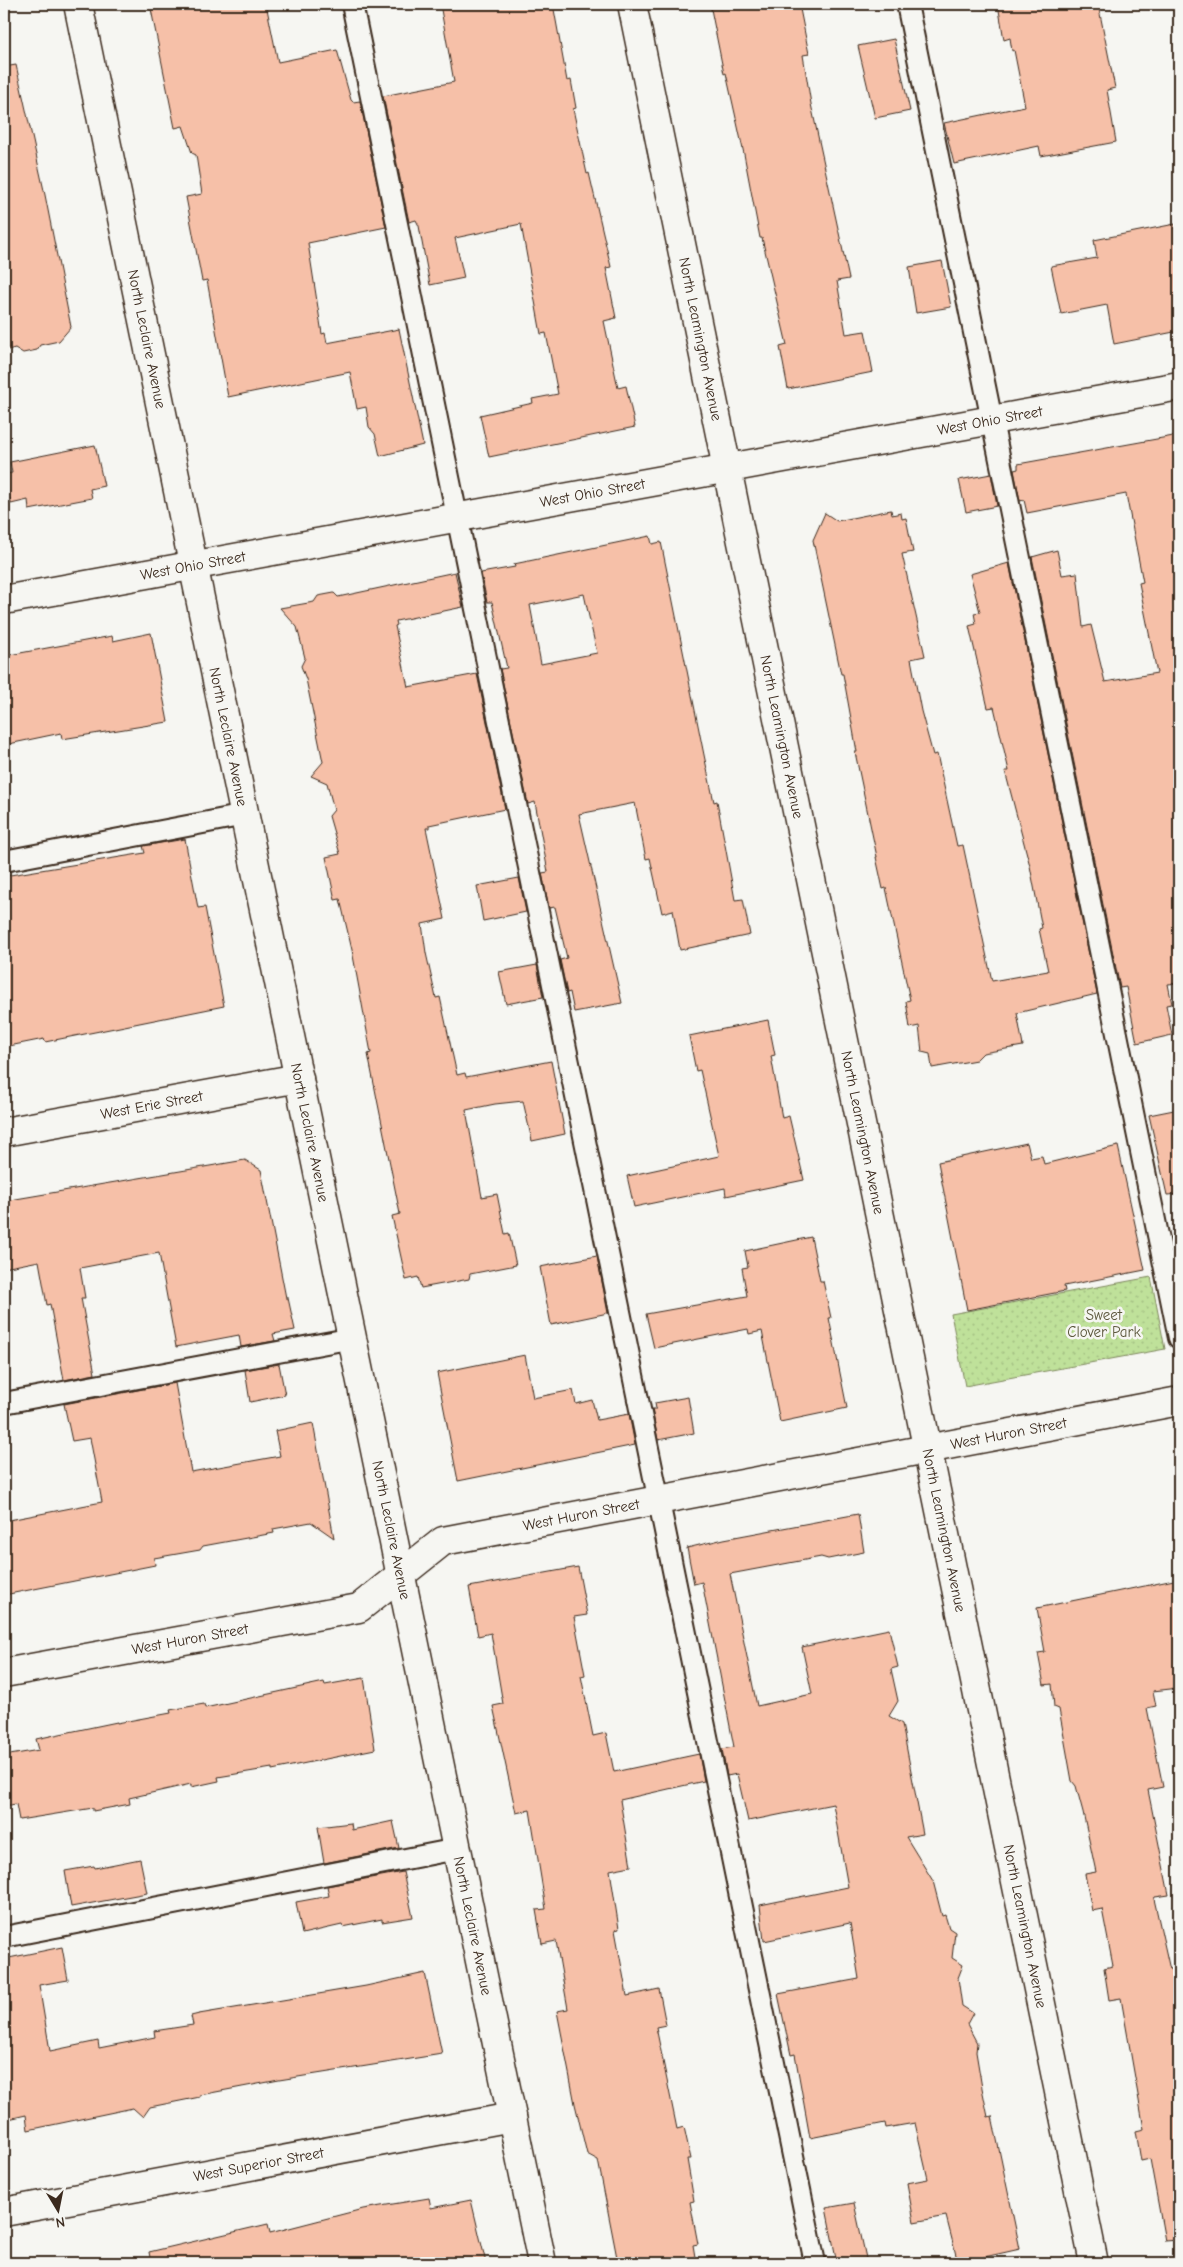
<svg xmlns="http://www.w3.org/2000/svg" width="1183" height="2267" viewBox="0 0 1183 2267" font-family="'Comic Neue',sans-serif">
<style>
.park{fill:url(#park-dots);stroke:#7d865c}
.building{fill:#f6c0a8;stroke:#3b2a1e;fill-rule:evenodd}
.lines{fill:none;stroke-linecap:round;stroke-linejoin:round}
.lane-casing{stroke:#3b2a1e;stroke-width:24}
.street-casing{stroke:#3b2a1e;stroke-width:31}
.lane{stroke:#f6f6f2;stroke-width:20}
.street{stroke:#f6f6f2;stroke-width:28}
.labels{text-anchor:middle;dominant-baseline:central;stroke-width:5;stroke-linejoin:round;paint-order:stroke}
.street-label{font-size:15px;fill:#3b2a1e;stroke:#f6f6f2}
.park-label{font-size:15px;fill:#5c583d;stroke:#f6f6f2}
</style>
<defs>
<pattern id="park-dots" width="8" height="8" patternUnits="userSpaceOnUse" patternTransform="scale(1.25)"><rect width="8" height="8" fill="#bfe19a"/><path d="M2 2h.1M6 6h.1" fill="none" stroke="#a5c184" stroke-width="1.8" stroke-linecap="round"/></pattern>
</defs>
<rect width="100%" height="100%" fill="#f6f6f2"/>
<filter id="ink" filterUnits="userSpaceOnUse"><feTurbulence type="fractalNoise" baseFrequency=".02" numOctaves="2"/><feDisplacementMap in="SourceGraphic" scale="10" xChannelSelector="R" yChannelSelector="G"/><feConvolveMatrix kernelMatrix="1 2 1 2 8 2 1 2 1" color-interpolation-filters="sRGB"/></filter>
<g filter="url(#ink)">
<path class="park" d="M 1151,1277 L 1165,1349 L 965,1386 L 951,1314 Z"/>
<path class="building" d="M 150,4 L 266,4 L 278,62 L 337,50 L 351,100 L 353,102 L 360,101 L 386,227 L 308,243 L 322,334 L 325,333 L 327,343 L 399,329 L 423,445 L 380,456 L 375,434 L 369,427 L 366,407 L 357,409 L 350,372 L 228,397 L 207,280 L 202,281 L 186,197 L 202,194 L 196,155 L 192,153 L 183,126 L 175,128 Z
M 440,4 L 553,4 L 567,81 L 571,80 L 576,108 L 573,109 L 587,174 L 589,173 L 611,267 L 606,268 L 616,318 L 604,321 L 618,388 L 626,386 L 635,427 L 489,457 L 480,415 L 533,403 L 532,399 L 558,394 L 546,333 L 541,334 L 521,224 L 455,238 L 464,278 L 430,285 L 419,226 L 416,220 L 409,222 L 383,96 L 454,82 Z
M 710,4 L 799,4 L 809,54 L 803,55 L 811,104 L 849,279 L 837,281 L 846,334 L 865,331 L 873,372 L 788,389 L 780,347 L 787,345 L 762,238 L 760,238 L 744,154 L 726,73 L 724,74 Z
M 998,4 L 1098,4 L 1115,88 L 1107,90 L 1116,142 L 1041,156 L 1039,146 L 954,164 L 944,123 L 1025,106 L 1014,50 L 1012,51 L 1010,38 L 1004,40 Z
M 894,39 L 910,111 L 875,118 L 858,46 Z
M 16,65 L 45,195 L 71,327 L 59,341 L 40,345 L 37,350 L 23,353 L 15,348 L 4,351 L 4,67 Z
M 1175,224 L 1179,246 L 1179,331 L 1114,344 L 1107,305 L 1061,314 L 1051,266 L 1097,258 L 1094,240 Z
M 942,261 L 951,307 L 916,313 L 909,267 Z
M 1179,435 L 1179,983 L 1168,984 L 1172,1004 L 1166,1005 L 1172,1035 L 1137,1043 L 1126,987 L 1120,988 L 1032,557 L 1057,550 L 1062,575 L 1077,573 L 1083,627 L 1091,625 L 1105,682 L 1157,673 L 1139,583 L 1143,582 L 1126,494 L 1027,513 L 1024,500 L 1020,501 L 1014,470 L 1018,469 L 1018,464 Z
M 95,445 L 104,486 L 90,489 L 92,498 L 29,510 L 28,500 L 11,504 L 4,474 L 12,473 L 10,462 Z
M 991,474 L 997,506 L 966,512 L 959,480 Z
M 891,510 L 892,515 L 901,513 L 902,519 L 906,518 L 913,552 L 902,554 L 925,656 L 911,659 L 921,711 L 933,755 L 937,754 L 957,846 L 963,845 L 992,981 L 1048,971 L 1039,929 L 1042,928 L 1030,866 L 1005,771 L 1009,771 L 994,707 L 988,708 L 969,626 L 976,624 L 974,613 L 980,612 L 970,574 L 1009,563 L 1097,994 L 1017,1013 L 1023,1046 L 983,1053 L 976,1060 L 932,1068 L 930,1054 L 922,1052 L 919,1026 L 910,1028 L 906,1001 L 910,1000 L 886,888 L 883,889 L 876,857 L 877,857 L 855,752 L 857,752 L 843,674 L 841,674 L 813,540 L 825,513 L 837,521 Z
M 650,536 L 652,544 L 661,542 L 704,755 L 714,802 L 717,801 L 735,900 L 743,899 L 750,935 L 680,950 L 673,910 L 662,913 L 650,858 L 646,859 L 635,803 L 579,814 L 622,1003 L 574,1012 L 570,992 L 567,993 L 560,960 L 567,958 L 555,907 L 549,908 L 542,873 L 548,872 L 535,802 L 528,804 L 500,669 L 507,668 L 492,602 L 487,602 L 481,573 L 515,567 L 514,564 ZM 584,594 L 597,653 L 541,664 L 530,605 Z
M 455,572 L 463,607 L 396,621 L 397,625 L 395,626 L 408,687 L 477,674 L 505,809 L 429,825 L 429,828 L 426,828 L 445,919 L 422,924 L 426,953 L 436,998 L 440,997 L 457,1075 L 465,1073 L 466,1077 L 551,1061 L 565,1134 L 532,1141 L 523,1101 L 495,1104 L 466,1110 L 482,1197 L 497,1194 L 505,1234 L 509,1233 L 516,1265 L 470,1274 L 469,1279 L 421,1288 L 418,1277 L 406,1280 L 392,1216 L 400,1214 L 368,1054 L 371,1053 L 352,950 L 340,899 L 335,900 L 326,857 L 340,854 L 329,816 L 334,810 L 327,783 L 311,776 L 323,762 L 306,679 L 301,666 L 305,658 L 297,627 L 280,608 L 314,602 L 318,596 L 334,593 L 338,597 Z
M 151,633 L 168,722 L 62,739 L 61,733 L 4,745 L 4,656 L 112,636 L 113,641 Z
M 185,839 L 198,908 L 205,907 L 224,1006 L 45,1042 L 44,1039 L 4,1047 L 4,876 L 145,853 L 143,846 Z
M 519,878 L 526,912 L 483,921 L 477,886 Z
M 537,965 L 543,997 L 506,1004 L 499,972 Z
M 768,1020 L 775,1055 L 771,1056 L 782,1118 L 789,1116 L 804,1180 L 726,1196 L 725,1188 L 634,1207 L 627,1176 L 719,1156 L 700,1070 L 696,1071 L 689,1036 Z
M 1179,1109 L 1179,1194 L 1167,1195 L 1149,1115 Z
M 1027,1143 L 1031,1158 L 1042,1156 L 1044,1164 L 1118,1146 L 1145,1270 L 1064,1286 L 1065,1291 L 967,1310 L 938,1162 Z
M 245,1160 L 261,1170 L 286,1298 L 288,1298 L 295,1330 L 273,1334 L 275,1341 L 241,1347 L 239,1335 L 176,1347 L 159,1253 L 80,1268 L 85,1298 L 81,1298 L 95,1374 L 64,1380 L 50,1304 L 47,1305 L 39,1261 L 4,1268 L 4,1201 Z
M 811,1237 L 820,1281 L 823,1281 L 831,1318 L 829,1318 L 847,1408 L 780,1422 L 762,1331 L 749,1334 L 748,1329 L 654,1348 L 646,1314 L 747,1296 L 742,1268 L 748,1267 L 745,1251 Z
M 597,1256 L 608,1313 L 551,1325 L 540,1267 Z
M 525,1355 L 533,1398 L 573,1390 L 576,1404 L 592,1400 L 597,1420 L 629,1414 L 635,1445 L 458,1481 L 437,1373 Z
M 279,1364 L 285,1395 L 250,1402 L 245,1370 Z
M 175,1383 L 191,1472 L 280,1456 L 275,1431 L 313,1423 L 334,1538 L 311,1522 L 273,1529 L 274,1533 L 203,1546 L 200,1550 L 154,1558 L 155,1565 L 4,1595 L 4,1521 L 102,1502 L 90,1438 L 72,1441 L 64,1404 Z
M 688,1397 L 694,1433 L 658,1440 L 652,1409 L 656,1409 L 655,1403 Z
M 858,1514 L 864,1552 L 828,1559 L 821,1557 L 730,1574 L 757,1706 L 812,1694 L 802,1647 L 889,1629 L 898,1667 L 891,1669 L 898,1701 L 889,1716 L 902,1724 L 923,1834 L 906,1837 L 933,1881 L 942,1916 L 945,1915 L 949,1928 L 955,1932 L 952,1958 L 963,1965 L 958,1978 L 962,2006 L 973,2013 L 967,2024 L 977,2043 L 976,2052 L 982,2088 L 988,2117 L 992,2116 L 1020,2249 L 958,2263 L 946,2216 L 914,2222 L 907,2183 L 928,2179 L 915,2123 L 886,2128 L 885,2123 L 810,2138 L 795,2054 L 791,2055 L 778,1994 L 859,1979 L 850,1923 L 764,1941 L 760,1905 L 848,1887 L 833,1804 L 748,1821 L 737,1774 L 727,1776 L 722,1749 L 734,1747 L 702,1582 L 694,1584 L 687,1548 L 724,1539 Z
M 578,1567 L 587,1615 L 574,1617 L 585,1675 L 581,1676 L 593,1736 L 606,1733 L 614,1772 L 699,1754 L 704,1781 L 620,1800 L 631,1866 L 610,1870 L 619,1929 L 615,1930 L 627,1996 L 659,1989 L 666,2025 L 656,2027 L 677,2129 L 684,2127 L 691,2159 L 687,2159 L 694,2201 L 690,2202 L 698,2244 L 693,2245 L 696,2263 L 618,2263 L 598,2160 L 587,2154 L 575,2104 L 557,2011 L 568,2009 L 556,1941 L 542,1944 L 536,1910 L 546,1909 L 530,1810 L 516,1813 L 493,1706 L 503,1704 L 491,1633 L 478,1636 L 469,1587 Z
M 1179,1579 L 1179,1688 L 1153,1691 L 1156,1706 L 1147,1708 L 1163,1787 L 1148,1790 L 1169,1895 L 1155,1897 L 1154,1899 L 1170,1970 L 1179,1968 L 1179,2240 L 1165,2241 L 1150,2159 L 1141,2161 L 1136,2131 L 1144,2129 L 1121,1998 L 1109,2000 L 1104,1968 L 1113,1966 L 1102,1909 L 1092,1911 L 1085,1874 L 1096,1872 L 1083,1812 L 1076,1786 L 1072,1781 L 1059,1709 L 1054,1707 L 1052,1684 L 1044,1685 L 1038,1653 L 1045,1652 L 1037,1608 Z
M 364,1678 L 375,1749 L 272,1770 L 272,1768 L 218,1777 L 219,1781 L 191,1787 L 191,1784 L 129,1798 L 130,1804 L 93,1811 L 93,1808 L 19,1820 L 16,1804 L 4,1806 L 4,1756 L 39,1750 L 36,1739 L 117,1722 L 117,1723 L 171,1713 L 170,1710 L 204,1704 L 205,1708 L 324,1682 L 325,1685 Z
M 393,1821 L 399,1848 L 324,1863 L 318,1827 L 351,1823 L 352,1830 Z
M 140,1859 L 147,1893 L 71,1907 L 65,1871 L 94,1866 L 95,1868 Z
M 403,1872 L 413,1917 L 382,1922 L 382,1919 L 343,1927 L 342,1925 L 302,1934 L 296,1902 L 329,1896 L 327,1886 Z
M 62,1947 L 68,1980 L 39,1985 L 50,2051 L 98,2041 L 99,2048 L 155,2037 L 154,2031 L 193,2025 L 191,2016 L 199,2014 L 366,1986 L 425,1973 L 442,2054 L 279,2080 L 200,2095 L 200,2097 L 150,2107 L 143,2117 L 133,2108 L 28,2130 L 26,2115 L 4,2120 L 4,1959 Z
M 429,2198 L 431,2208 L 471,2200 L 486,2263 L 151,2263 L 149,2252 L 268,2224 L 270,2233 L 363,2209 Z
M 854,2203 L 867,2263 L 837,2263 L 826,2208 Z"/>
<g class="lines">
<defs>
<path id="lane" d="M 352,4 L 815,2263
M 907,4 L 1179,1338
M 4,861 L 245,815
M 4,1403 L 353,1338
M 4,1937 L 457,1849"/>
<g id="street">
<path id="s1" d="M 78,4 L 542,2263"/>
<path id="s2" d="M 632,4 L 1094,2263"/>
<path id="s3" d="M 4,600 L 1179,386"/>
<path id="s4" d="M 4,1132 L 299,1078"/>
<path id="s5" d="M 4,1673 L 359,1608 L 443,1541 L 1179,1401"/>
<path id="s6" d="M 4,2212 L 512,2117"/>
</g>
</defs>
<use href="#lane" class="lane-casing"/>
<use href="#street" class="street-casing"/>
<use href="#lane" class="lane"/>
<use href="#street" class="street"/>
</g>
</g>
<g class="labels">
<g class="street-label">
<text stroke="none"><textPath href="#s1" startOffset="342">North Leclaire Avenue</textPath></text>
<text stroke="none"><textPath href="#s2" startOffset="342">North Leamington Avenue</textPath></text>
<text stroke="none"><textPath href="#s3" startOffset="1002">West Ohio Street</textPath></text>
<text stroke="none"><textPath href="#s3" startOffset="598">West Ohio Street</textPath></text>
<text stroke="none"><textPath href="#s3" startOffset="192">West Ohio Street</textPath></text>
<text stroke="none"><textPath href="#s1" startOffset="748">North Leclaire Avenue</textPath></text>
<text stroke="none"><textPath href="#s2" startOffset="748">North Leamington Avenue</textPath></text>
<text stroke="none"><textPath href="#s4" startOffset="150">West Erie Street</textPath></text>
<text stroke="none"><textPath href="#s1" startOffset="1152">North Leclaire Avenue</textPath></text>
<text stroke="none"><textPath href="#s2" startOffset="1152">North Leamington Avenue</textPath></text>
<text stroke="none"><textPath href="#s5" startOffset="1044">West Huron Street</textPath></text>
<text stroke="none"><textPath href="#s5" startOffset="609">West Huron Street</textPath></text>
<text stroke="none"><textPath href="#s1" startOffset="1558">North Leclaire Avenue</textPath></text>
<text stroke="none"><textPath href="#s2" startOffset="1558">North Leamington Avenue</textPath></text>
<text stroke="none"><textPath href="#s5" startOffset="189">West Huron Street</textPath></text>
<text stroke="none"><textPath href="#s1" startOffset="1962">North Leclaire Avenue</textPath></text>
<text stroke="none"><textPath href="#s2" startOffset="1962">North Leamington Avenue</textPath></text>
<text stroke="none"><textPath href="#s6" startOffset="259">West Superior Street</textPath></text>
</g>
<g class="park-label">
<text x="1104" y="1315">Sweet<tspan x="1104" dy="17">Clover Park</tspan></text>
</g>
</g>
<rect width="1183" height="2267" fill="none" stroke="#f6f6f2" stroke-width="20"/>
<rect x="10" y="10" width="1163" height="2247" fill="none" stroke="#3b2a1e" stroke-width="2" filter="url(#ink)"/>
<g transform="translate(58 2210) rotate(170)" stroke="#f6f6f2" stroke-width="4" paint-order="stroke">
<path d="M0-4L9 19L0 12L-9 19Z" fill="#3b2a1e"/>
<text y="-8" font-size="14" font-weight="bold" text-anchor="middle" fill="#3b2a1e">N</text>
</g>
</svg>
